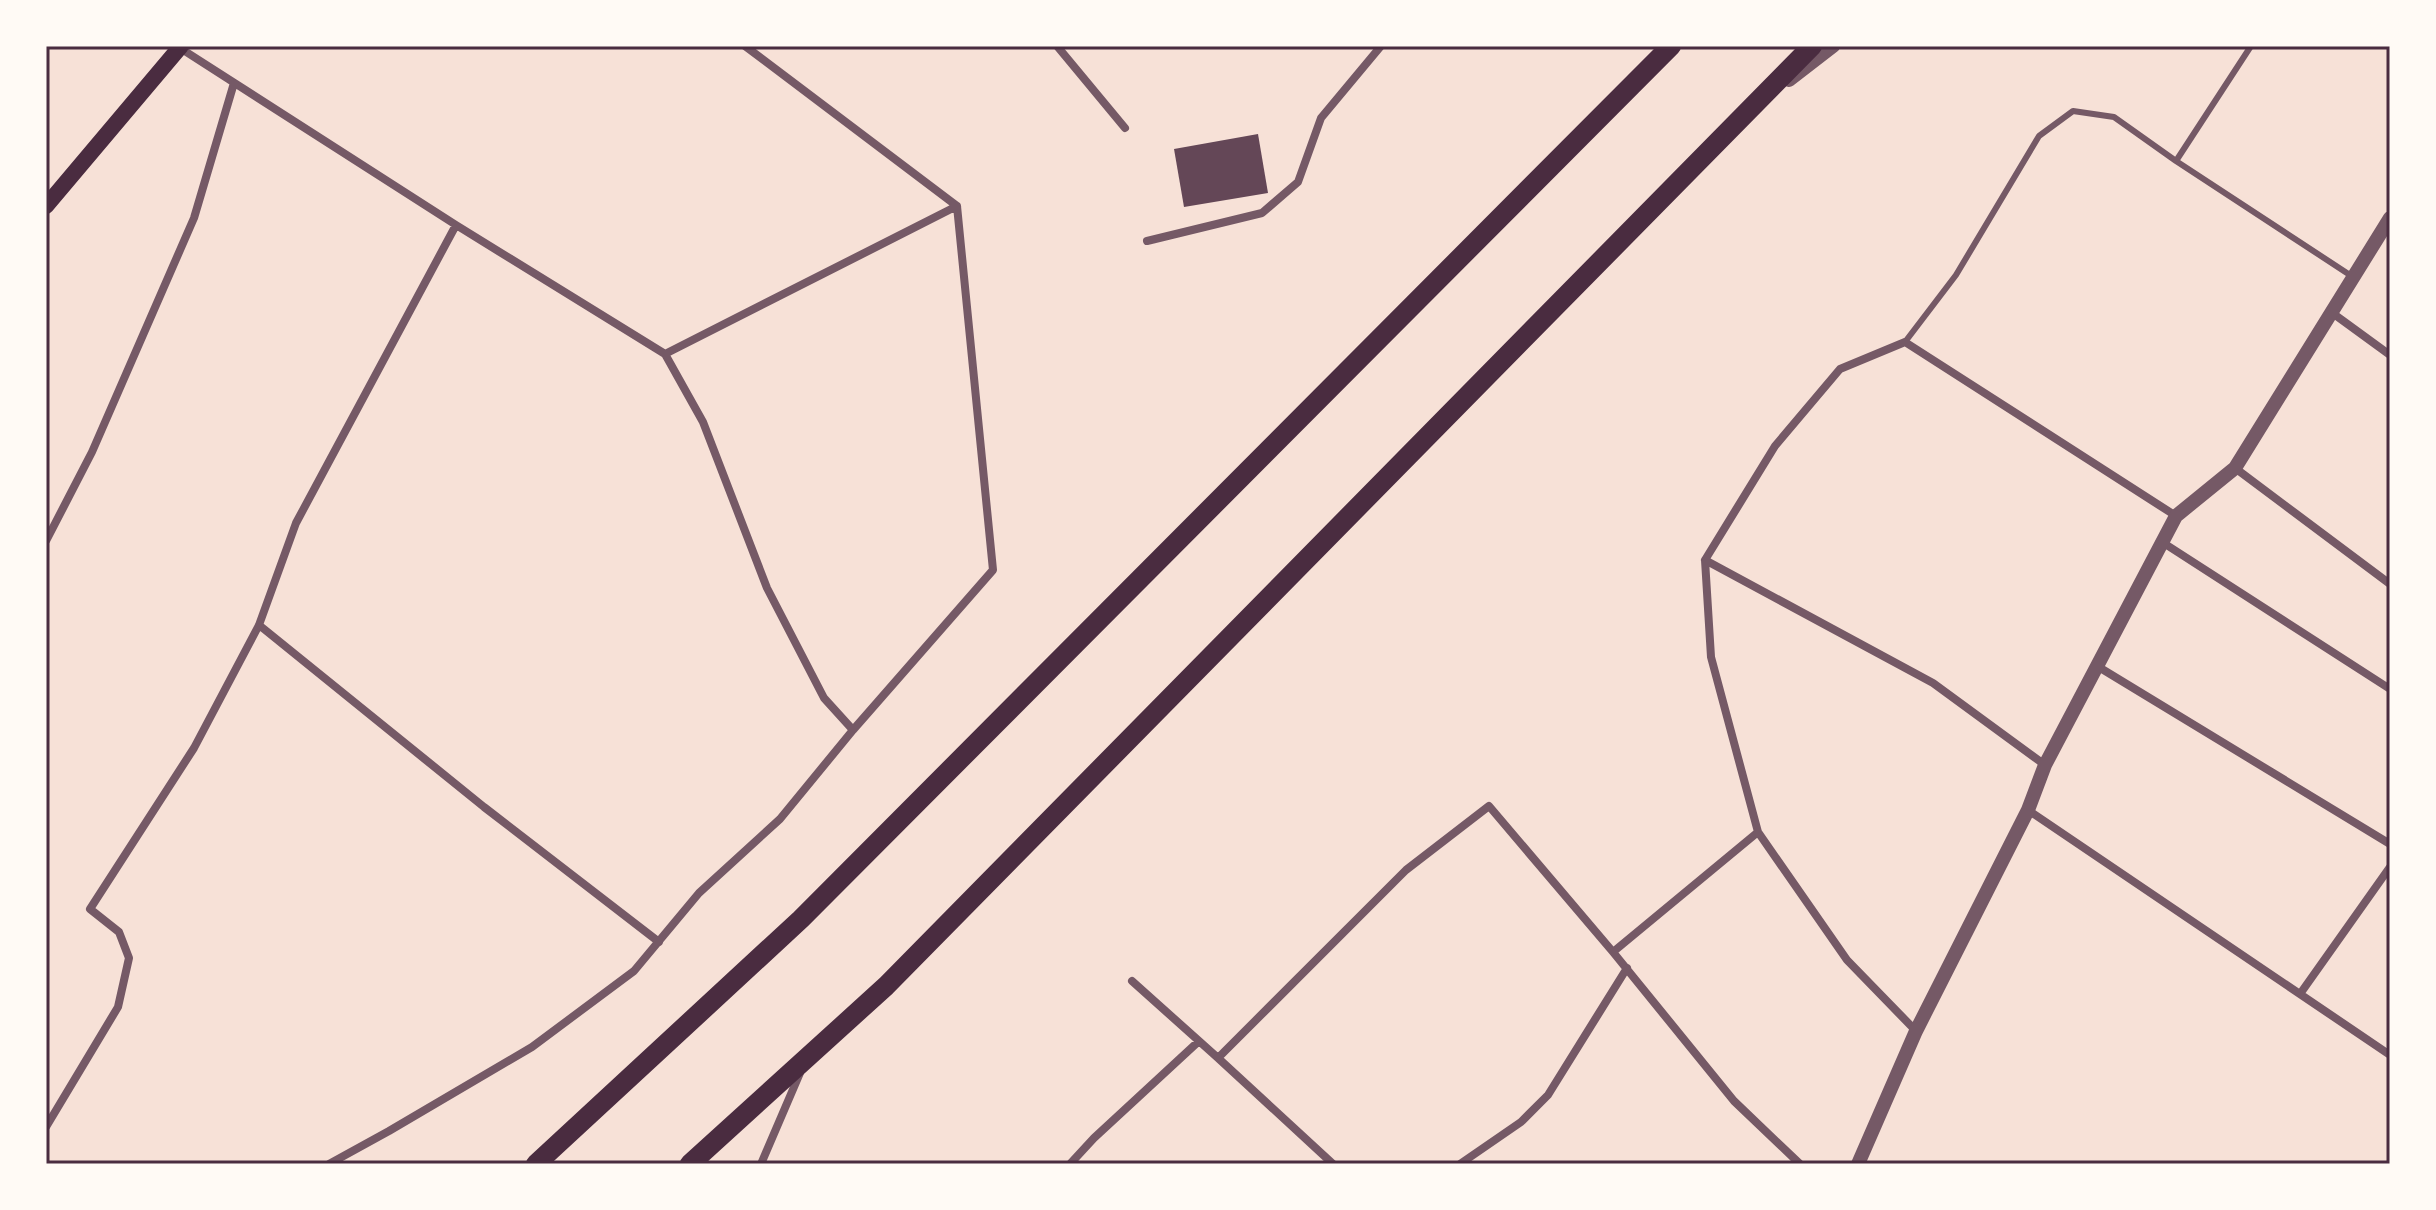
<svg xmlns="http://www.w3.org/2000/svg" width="2436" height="1210" viewBox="0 0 2436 1210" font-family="'Noto Serif',serif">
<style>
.building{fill:#644757}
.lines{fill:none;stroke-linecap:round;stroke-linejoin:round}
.service{stroke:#755966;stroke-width:6}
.minor{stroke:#755966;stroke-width:8}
.tertiary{stroke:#755966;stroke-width:14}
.secondary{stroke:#4a2c40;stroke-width:16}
.primary{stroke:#4a2c40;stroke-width:20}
.neatline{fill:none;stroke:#4a2c40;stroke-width:3}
</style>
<rect width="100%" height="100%" fill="#f7e1d7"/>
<path class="building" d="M 1258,134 L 1268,193 L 1184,207 L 1174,149 Z"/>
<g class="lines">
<path class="service" d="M 2176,161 L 2353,277
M 1905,342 L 1956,275 L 2039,136 L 2073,111 L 2114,117 L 2176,161 L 2251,46"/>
<path class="minor" d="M 1057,46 L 1125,128
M 180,48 L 456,225 L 665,354 L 703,422 L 767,588 L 824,698 L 853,730
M 1147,241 L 1262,213 L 1298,182 L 1321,118 L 1381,46
M 2331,312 L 2390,355
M 665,354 L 957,206 L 745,46
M 2235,468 L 2390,584
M 46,541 L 92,452 L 194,218 L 234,83
M 2162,542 L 2390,689
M 1705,560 L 1933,683 L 2045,765
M 259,625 L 484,807 L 659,942
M 2097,666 L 2390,844
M 2028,810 L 2390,1055
M 1613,952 L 1758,832
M 1132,981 L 1218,1058
M 2300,994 L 2390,867
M 1916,1031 L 1847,960 L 1758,832 L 1711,657 L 1705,560 L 1775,446 L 1840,369 L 1905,342 L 2176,516
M 46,1127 L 118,1007 L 129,958 L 119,932 L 90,909 L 194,748 L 259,625 L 296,523 L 456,225
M 329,1164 L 389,1131 L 532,1047 L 634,971 L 699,893 L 780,819 L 853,730 L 993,570 L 957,206
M 761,1164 L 800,1073
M 1070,1164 L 1094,1138 L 1199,1041
M 1333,1164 L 1218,1058 L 1406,870 L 1489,806 L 1613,952 L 1734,1101 L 1800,1164
M 1460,1164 L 1521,1122 L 1548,1095 L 1627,968"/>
<path class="tertiary" d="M 1789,80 L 1833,46
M 1858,1164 L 1916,1031 L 2028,810 L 2045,765 L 2176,516 L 2235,468 L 2390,218"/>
<path class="secondary" d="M 46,206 L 181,46"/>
<path class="primary" d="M 536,1164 L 801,919 L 1671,46
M 690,1164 L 886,986 L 1812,46"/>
</g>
<rect width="2436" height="1210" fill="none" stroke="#fffaf5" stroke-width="96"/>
<rect x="48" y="48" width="2340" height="1114" class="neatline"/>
</svg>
